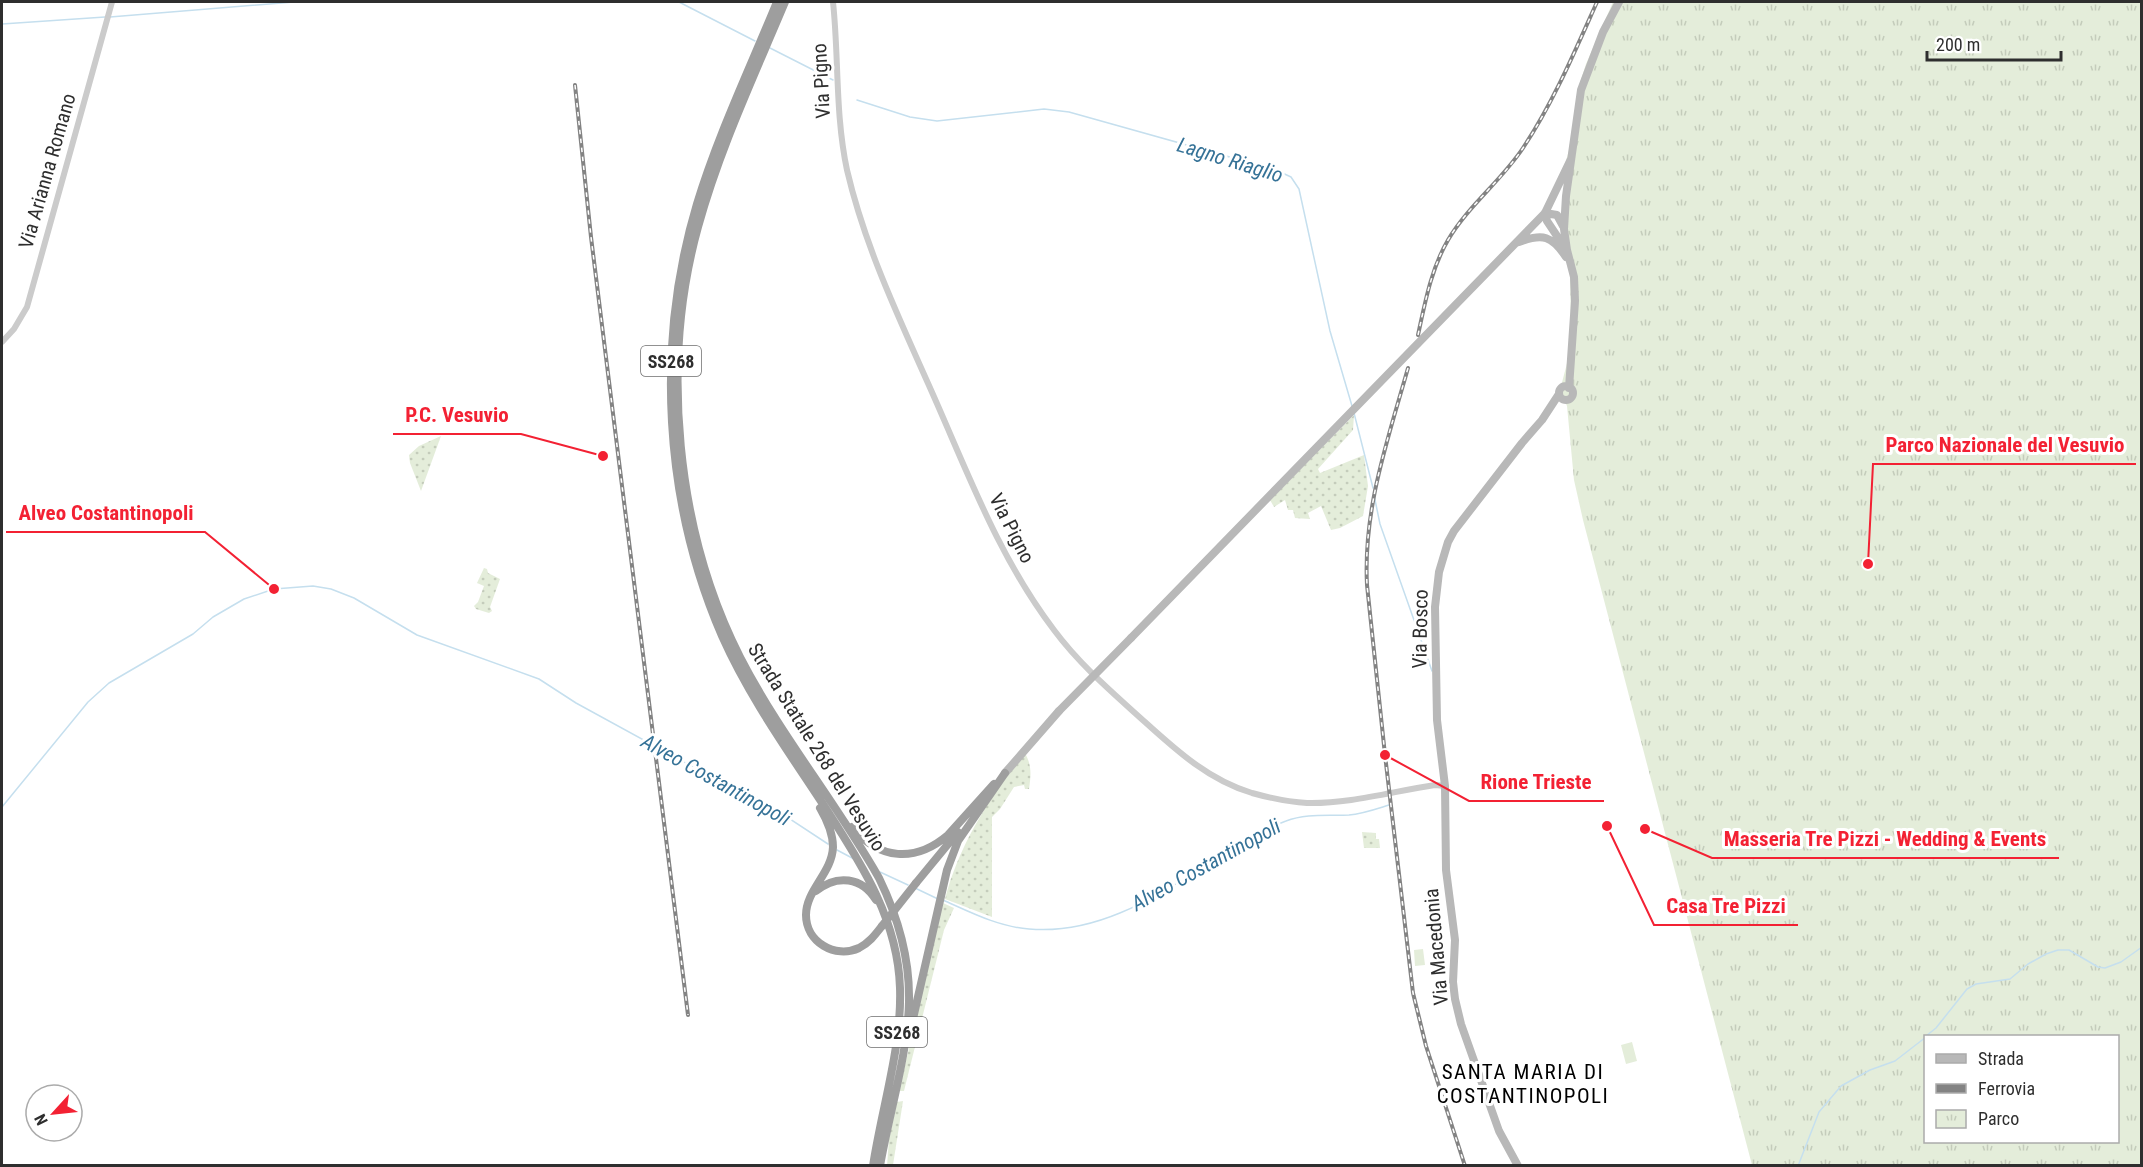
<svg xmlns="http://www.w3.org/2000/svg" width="2143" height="1167" viewBox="0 0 2143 1167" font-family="'Roboto Condensed',sans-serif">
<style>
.grass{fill:url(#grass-dots)}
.park{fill:url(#park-tufts);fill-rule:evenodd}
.pitch{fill:#e4edda}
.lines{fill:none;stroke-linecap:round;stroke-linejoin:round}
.stream{stroke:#c5dfee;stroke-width:1.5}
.tertiary{stroke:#cbcbcb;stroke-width:6}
.secondary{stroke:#b8b8b8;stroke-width:8}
.trunk{stroke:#9e9e9e;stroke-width:8}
.rail-casing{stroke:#838383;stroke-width:4}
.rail{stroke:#fff;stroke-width:1.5;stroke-dasharray:4.5;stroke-linecap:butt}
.secondary-bridge{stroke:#b8b8b8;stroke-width:8}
.trunk-bridge{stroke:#9e9e9e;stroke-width:8}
.labels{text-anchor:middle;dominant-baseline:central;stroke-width:6;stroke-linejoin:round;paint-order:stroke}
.shield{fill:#fff;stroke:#6d6d6d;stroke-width:1.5}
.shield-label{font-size:18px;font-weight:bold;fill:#2e2e2e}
.street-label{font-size:20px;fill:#2e2e2e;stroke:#fff}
.water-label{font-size:21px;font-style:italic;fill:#357297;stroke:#fff}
.neighbourhood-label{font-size:21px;letter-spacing:1.5px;fill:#000;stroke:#fff}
.leader{fill:none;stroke:#f32133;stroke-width:2}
.callout-dot{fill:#f32133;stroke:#fff;stroke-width:2}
.callout-label{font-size:21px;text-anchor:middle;font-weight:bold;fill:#f32133;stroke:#fff;stroke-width:6;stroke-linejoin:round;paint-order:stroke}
</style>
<defs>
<pattern id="grass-dots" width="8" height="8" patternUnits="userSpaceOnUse" patternTransform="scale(1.5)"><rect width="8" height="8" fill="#e4edda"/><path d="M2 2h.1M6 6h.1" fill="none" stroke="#c4ccbb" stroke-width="1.8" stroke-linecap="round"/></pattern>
<pattern id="park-tufts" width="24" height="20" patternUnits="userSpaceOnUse" patternTransform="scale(1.5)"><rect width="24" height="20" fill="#e4edda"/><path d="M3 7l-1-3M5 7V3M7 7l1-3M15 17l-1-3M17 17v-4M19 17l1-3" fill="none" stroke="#c4ccbb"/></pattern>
</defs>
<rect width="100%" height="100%" fill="#fff"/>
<path class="grass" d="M 1354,415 L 1353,430 L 1318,469 L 1320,473 L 1364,455 L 1368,486 L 1363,516 L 1340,528 L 1331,530 L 1321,506 L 1308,513 L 1310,519 L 1295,518 L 1293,510 L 1288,510 L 1285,500 L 1274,507 L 1270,500 Z
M 441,436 L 421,491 L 410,463 L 409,455 L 419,446 Z
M 484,568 L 487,569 L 488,573 L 500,579 L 490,607 L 492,611 L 489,613 L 476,609 L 474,606 L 478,602 L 484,586 L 477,583 Z
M 1025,753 C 1032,766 1031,775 1029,789 L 1025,789 L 1024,785 L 1014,787 L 1000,809 L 992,817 L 992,917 L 945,899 C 959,845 990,796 1025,753 Z
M 1362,832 L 1376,833 L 1376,839 L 1379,839 L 1380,848 L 1364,848 Z
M 943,903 L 954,908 L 944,930 L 904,1091 L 899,1091 Z
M 903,1101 L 893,1165 L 887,1166 L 889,1139 L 897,1102 Z"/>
<path class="park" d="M 1613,2 L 2141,2 L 2141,1165 L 1752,1165 L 1583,520 L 1574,480 L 1567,406 L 1560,390 L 1570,352 L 1571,329 L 1570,272 L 1564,168 L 1569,150 L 1579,86 L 1586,64 ZM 1926,1036 L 2118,1036 L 2118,1142 L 1926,1142 Z"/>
<path class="pitch" d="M 1423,949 L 1425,965 L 1415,966 L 1414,950 Z
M 1632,1042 L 1637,1061 L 1626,1064 L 1621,1045 Z"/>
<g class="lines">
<path class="stream" d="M 679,2 L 755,41
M 110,17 L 294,2
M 2,24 L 105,17
M 770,48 L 833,80
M 857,100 L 910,117 L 937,121 L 1044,109 L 1069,112 L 1276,170 L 1291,177 L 1299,189 L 1330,331 L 1352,406
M 1354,413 L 1373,488
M 1374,495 L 1380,524 L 1432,671
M 2,807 L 88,702 L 109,683 L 193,634 L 213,617 L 244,599 L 274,589 L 313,586 L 331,589 L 354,598 L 417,635 L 539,679 L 576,703 L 704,773 L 758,798 L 828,844
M 837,850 L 854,859
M 880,872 L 908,885
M 915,888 L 938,899
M 943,900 C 970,912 999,927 1029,929 C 1108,936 1173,884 1237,847 C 1253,837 1269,827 1286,821 C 1306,813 1328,816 1349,815 C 1362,814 1376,809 1389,805
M 1926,1036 L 1936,1028 L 1967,989 L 1976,984 L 2010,979 L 2028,964 L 2046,954 L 2058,950 L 2069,950 L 2098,967 L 2105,968 L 2121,962 L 2142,947
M 1798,1166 L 1819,1112 L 1841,1086 L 1870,1070 L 1895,1061 L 1926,1037"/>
<path class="tertiary" d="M 833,2 C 839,58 835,114 847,170 C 865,247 899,318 931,390 C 968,473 999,558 1054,630 C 1080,665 1113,693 1145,722 C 1177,751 1209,780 1252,793 C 1270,798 1289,802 1307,803 C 1350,804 1394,791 1435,785 L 1445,786
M 2,342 L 14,329 L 27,307 L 112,2"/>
<path class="secondary" d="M 1545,213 L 1547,221 L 1565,248
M 1545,213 L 1557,215 L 1563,226
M 1519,242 C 1543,233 1552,236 1566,257
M1559 393a7 7 0 1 1 14 0a7 7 0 1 1-14 0Z
M 1569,388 L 1575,301 L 1574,277 L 1567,250 L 1564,229 L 1566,196 L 1581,90 L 1603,32 L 1619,2
M 1131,638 L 1545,213 L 1571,159
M 1005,773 L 1059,711
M 1518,1166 L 1499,1131 L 1461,1024 L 1455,999 L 1453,982 L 1455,940 L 1446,870 L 1445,786 L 1437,720 L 1435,607 L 1439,572 L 1448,542 L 1454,531 L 1522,443 L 1542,420 L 1559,394"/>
<path class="trunk" d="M 777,2 C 750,68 718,135 697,204 C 655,344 664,502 722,636 C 750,699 791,755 828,812 C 863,866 898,921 900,988 C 902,1047 882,1107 873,1166
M 785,2 C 754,76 719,150 698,227 C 660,364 676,531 740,657 C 780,735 836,802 879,878 C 898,917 910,958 909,1002 C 908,1053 889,1114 880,1166
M 820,808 C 827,820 833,833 833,847 C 832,873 806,890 806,915 C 806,942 835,959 859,948 C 869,943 875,935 882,926
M 852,827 C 879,860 915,863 948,835 L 994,784
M 916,883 L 958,832
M 816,891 C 837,874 862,877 876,900
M 912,1023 L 947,870 L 958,841 L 1005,773"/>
<defs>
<path id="rail" d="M 575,85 L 591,237 L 688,1015
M 1418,335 C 1425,303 1431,269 1448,240 C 1468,206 1501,181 1523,148 C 1553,103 1575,51 1597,2
M 1408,368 C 1388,439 1363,509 1367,585 L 1385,755 L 1413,993 L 1426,1046 L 1465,1166"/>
</defs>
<use href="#rail" class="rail-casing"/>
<use href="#rail" class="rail"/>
<path class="secondary-bridge" d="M 1059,711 L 1131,638"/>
<path class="trunk-bridge" d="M 882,926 L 916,883"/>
</g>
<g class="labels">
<g class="shield">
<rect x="641" y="346" width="60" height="30" rx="4.5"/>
<rect x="867" y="1017" width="60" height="30" rx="4.5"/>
</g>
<g class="shield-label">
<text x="671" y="361">SS268</text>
<text x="897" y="1032">SS268</text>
</g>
<g class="street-label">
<text transform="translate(821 81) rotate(-93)">Via Pigno</text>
<text transform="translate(47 171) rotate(-74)">Via Arianna Romano</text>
<text transform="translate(1012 528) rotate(63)">Via Pigno</text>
<text transform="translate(1420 629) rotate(-89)">Via Bosco</text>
<text transform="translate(817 747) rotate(58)">Strada Statale 268 del Vesuvio</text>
<text transform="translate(1436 947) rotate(-95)">Via Macedonia</text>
</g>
<g class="water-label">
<text transform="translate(1230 160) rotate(17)">Lagno Riaglio</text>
<text transform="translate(716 780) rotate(29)">Alveo Costantinopoli</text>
<text transform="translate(1206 865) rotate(-29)">Alveo Costantinopoli</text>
</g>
<g class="neighbourhood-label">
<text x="1523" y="1072">SANTA MARIA DI<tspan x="1523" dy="24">COSTANTINOPOLI</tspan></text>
</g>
</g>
<path class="leader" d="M603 456L521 434H393M1868 564L1873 464H2136M274 589L205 532H6M1385 755L1469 801H1604M1645 829L1712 858H2059M1607 826L1654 925H1798"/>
<g class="callout-dot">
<circle cx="603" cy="456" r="6"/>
<circle cx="1868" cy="564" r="6"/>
<circle cx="274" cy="589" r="6"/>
<circle cx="1385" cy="755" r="6"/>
<circle cx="1645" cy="829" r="6"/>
<circle cx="1607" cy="826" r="6"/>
</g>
<g class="callout-label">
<text x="457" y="422">P.C. Vesuvio</text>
<text x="2005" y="452">Parco Nazionale del Vesuvio</text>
<text x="106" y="520">Alveo Costantinopoli</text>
<text x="1536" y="789">Rione Trieste</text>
<text x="1885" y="846">Masseria Tre Pizzi - Wedding &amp; Events</text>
<text x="1726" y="913">Casa Tre Pizzi</text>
</g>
<rect width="2143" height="1167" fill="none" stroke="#2e2e2e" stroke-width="6"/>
<rect x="1924" y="1035" width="195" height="108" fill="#ffffff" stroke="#ababab" stroke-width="1.5"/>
<rect x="1936" y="1054" width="30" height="9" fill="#b8b8b8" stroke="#ababab" stroke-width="1.5"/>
<text x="1978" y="1065" font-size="18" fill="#2e2e2e">Strada</text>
<rect x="1936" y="1084" width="30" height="9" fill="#838383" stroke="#ababab" stroke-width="1.5"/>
<text x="1978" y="1095" font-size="18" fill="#2e2e2e">Ferrovia</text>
<rect x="1936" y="1110" width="30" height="18" fill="url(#park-tufts)" stroke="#ababab" stroke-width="1.5"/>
<text x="1978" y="1125" font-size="18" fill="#2e2e2e">Parco</text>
<g transform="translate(54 1113) rotate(243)"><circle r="28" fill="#ffffff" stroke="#ababab" stroke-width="1.5"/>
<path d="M0-4.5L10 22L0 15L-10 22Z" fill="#f32133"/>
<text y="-9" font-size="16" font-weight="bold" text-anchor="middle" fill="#2e2e2e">N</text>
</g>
<path d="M1927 51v9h134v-9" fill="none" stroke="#2e2e2e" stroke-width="3"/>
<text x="1936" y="51" font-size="18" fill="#2e2e2e" stroke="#ffffff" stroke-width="4.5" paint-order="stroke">200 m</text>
</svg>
